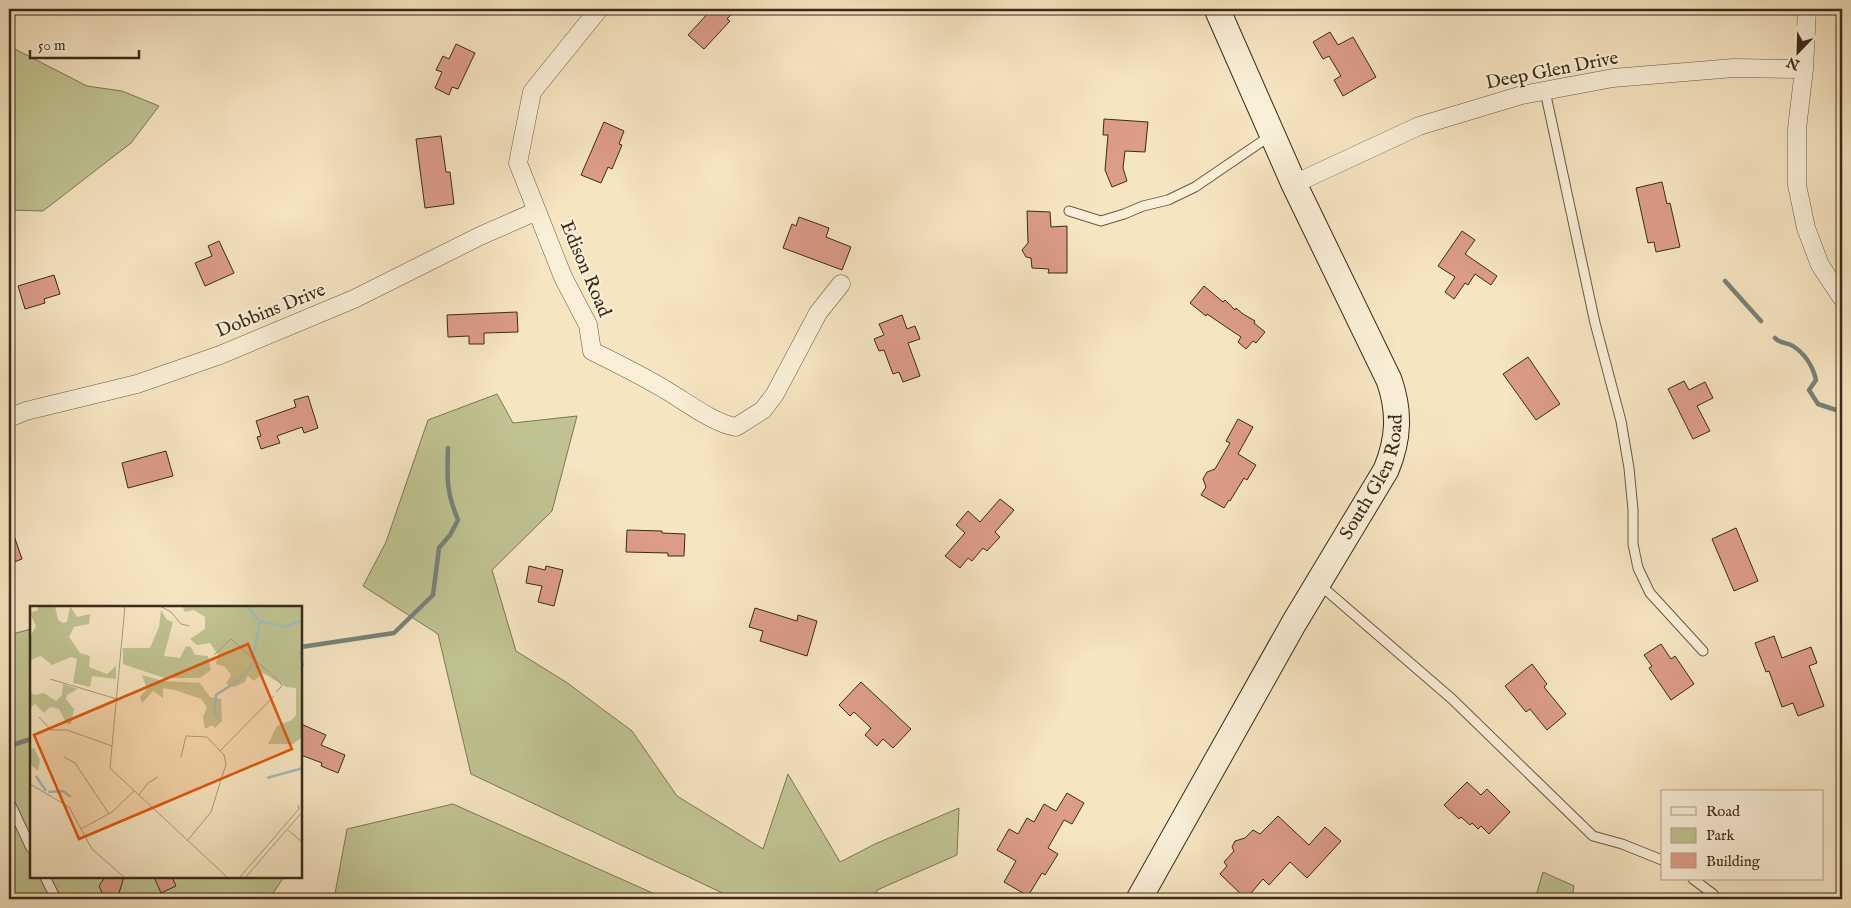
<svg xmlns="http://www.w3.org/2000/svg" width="1851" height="908" viewBox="0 0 1851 908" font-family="'IM FELL English',serif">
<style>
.green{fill:#c0c391;stroke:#7c7755}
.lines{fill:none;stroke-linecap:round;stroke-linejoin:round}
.stream{stroke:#77827b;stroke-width:4.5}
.building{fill:#dc9c88;stroke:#382b19}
.service-casing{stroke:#685a43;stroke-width:11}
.minor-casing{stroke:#685a43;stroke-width:19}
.secondary-casing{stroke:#382b19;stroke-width:27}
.service{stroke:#f9eed7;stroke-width:9}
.minor{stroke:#f9eed7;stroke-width:18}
.secondary{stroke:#f9eed7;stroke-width:25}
.labels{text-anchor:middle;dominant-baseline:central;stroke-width:4.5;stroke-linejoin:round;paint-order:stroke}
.street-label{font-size:19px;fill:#382b19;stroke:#f9eed7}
.inset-river{fill:none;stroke:#a1bcbd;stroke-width:2.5}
.inset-road{fill:none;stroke:#aa9b7e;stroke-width:1}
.view{fill:#df570d;fill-opacity:0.15;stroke:#df570d;stroke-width:2.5}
.inset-edge{fill:none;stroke:#382b19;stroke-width:2.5}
</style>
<rect width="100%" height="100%" fill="#f6e5c1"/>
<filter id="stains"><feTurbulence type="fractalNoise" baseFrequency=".004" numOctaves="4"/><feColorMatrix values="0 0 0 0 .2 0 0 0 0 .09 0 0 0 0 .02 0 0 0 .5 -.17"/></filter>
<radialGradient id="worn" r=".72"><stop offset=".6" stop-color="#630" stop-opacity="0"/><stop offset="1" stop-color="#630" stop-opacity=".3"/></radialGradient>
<path class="green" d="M 9,46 L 87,86 L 122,91 L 159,106 L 131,143 L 43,211 L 9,210 Z
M 497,394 L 513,423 L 577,416 L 552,511 L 492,570 L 516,651 L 566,682 L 632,731 L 677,796 L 763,849 L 788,774 L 840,862 L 875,844 L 959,808 L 957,855 L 877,890 L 876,899 L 735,899 L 471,774 L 438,634 L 363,586 L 386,542 L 428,420 Z
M 31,629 L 31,877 L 284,877 L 269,899 L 9,899 L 9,635 Z
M 453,804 L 666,899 L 334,899 L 347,829 Z
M 1543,872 L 1574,886 L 1572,899 L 1535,899 Z"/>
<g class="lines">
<path class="stream" d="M 1725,281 L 1761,321
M 1775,338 C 1780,344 1787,342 1793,346 C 1805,354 1813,367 1816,380 L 1809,390 L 1818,404 L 1842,412
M 301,647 L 394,633 L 433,595 L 439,548 L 450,535 L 458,520 C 446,491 447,478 448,448
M 9,746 L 31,739"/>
</g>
<path class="building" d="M 712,9 L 736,9 L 727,19 L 730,21 L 704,49 L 688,35 Z
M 1330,32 L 1338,45 L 1353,37 L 1376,77 L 1343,96 L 1334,80 L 1341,76 L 1329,56 L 1323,59 L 1313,42 Z
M 456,44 L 475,53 L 458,89 L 452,87 L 449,95 L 435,88 L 442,72 L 436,70 L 443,56 L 449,59 Z
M 1104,119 L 1148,122 L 1145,152 L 1125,151 L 1123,168 L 1127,181 L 1112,187 L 1105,170 L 1108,135 L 1103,135 Z
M 604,122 L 624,131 L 619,144 L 622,145 L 612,169 L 608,167 L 601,183 L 581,175 Z
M 441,136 L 446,172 L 450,172 L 454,204 L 425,208 L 416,139 Z
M 1662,182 L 1667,204 L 1670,203 L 1680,247 L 1656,252 L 1654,242 L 1648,243 L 1636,188 Z
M 1027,211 L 1050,212 L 1051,227 L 1067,226 L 1067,273 L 1048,273 L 1049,269 L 1032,268 L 1031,258 L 1026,257 L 1022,250 L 1028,243 Z
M 799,217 L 829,228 L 826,237 L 851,247 L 842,270 L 783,248 L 792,224 L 796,226 Z
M 1462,231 L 1475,240 L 1465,254 L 1497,276 L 1491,285 L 1475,274 L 1468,285 L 1465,283 L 1454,299 L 1445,292 L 1455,277 L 1438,266 Z
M 219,241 L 234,273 L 205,286 L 195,263 L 212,256 L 208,246 Z
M 54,275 L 60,294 L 44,299 L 45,303 L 25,309 L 18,286 Z
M 1204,286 L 1223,302 L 1225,300 L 1235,310 L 1236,308 L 1243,314 L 1255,321 L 1254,323 L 1265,332 L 1256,343 L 1253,341 L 1246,349 L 1238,342 L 1241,337 L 1207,314 L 1206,316 L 1190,303 Z
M 517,312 L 518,332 L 484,333 L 484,344 L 469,344 L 469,336 L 448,337 L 447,315 Z
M 902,315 L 907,329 L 915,326 L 920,339 L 908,343 L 920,376 L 903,382 L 899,372 L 893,374 L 884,350 L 879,351 L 874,339 L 884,335 L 879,324 Z
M 1528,357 L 1560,404 L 1536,420 L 1503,374 Z
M 1684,381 L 1689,390 L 1705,382 L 1713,398 L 1697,406 L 1710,431 L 1693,439 L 1668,389 Z
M 308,396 L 318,428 L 304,433 L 302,427 L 277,436 L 280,443 L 261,449 L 257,437 L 261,436 L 256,421 L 296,407 L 294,400 Z
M 1238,419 L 1253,427 L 1238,454 L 1256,465 L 1247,480 L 1244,478 L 1230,501 L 1229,500 L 1224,508 L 1201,495 L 1206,487 L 1203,479 L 1207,472 L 1215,469 L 1230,443 L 1226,441 Z
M 166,451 L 173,476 L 128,488 L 122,463 Z
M 1000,499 L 1014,510 L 995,532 L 1000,537 L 987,551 L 983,548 L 972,561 L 968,558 L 960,568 L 945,556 L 965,533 L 956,525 L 968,511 L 980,522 Z
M 9,527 L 11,527 L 22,559 L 9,564 Z
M 1736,528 L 1758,581 L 1734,591 L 1712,539 Z
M 627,530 L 662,531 L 662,533 L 685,534 L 684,556 L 668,556 L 668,553 L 626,552 Z
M 529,566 L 545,570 L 546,566 L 563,570 L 554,606 L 538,602 L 542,586 L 526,583 Z
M 755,608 L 797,621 L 798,615 L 817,621 L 807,656 L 760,641 L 763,631 L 749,627 Z
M 1774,636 L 1782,658 L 1811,647 L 1817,663 L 1809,666 L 1824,706 L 1798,716 L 1793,703 L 1782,707 L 1769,671 L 1766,672 L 1755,643 Z
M 1661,644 L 1671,659 L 1675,656 L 1694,684 L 1671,700 L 1649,668 L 1652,666 L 1644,655 Z
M 1532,664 L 1547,684 L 1544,687 L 1566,714 L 1547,730 L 1530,709 L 1526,712 L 1505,686 Z
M 861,682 L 911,729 L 893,748 L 883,739 L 877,746 L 865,735 L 871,728 L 854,712 L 850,716 L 839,705 Z
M 301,724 L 326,735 L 321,745 L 345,755 L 338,773 L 321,766 L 322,763 L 301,755 Z
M 1467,782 L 1481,795 L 1487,789 L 1510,812 L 1489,834 L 1481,826 L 1478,829 L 1472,823 L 1470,825 L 1461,817 L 1459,819 L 1444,805 Z
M 1067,793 L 1084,803 L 1072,824 L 1064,820 L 1048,848 L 1058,854 L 1045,875 L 1042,873 L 1028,896 L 1004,882 L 1016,861 L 997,850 L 1009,829 L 1018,834 L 1027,818 L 1034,822 L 1044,804 L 1056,811 Z
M 1278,816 L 1309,845 L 1325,827 L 1341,841 L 1307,878 L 1290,862 L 1269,885 L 1263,879 L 1246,899 L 1220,874 L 1227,866 L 1224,862 L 1234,851 L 1232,847 L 1235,841 L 1245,838 L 1253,830 L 1260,834 Z
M 105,877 L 124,877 L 119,893 L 105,899 L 99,886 Z
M 154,877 L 172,877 L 176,886 L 161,893 Z"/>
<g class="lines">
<defs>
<path id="service" d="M 1545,91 L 1595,323 L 1621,421 L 1629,468 L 1633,510 L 1633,544 L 1638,568 L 1650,593 L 1703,651
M 1069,211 L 1101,221 L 1124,214 L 1143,206 L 1168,200 L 1195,187 L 1270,136
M 1320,585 L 1452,699 L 1593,836 L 1622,844 L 1662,860
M 9,801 L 31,848
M 45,877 L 56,899
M 1693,879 L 1713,894 L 1717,899"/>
<path id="minor" d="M 599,9 L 532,92 L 518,163 L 563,277 L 588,325 L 592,351 C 616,363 641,375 664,389 C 685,401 713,423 736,427 L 763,410 L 775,394 L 818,313 L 841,284
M 1807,9 L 1804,69 L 1797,129 L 1797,185 L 1806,228 L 1820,265 L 1842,298
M 1294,184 L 1419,126 L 1522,95 L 1613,78 L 1734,68 L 1804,69
M 9,418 L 26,411 L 137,384 L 220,355 L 354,299 L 480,236 L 537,211"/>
<g id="secondary">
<path id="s1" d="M 1139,899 L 1294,623 L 1386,470 C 1399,439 1400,411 1389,380 L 1294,184 L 1217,9"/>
</g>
</defs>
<use href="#service" class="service-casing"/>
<use href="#minor" class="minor-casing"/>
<use href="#secondary" class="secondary-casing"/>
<use href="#service" class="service"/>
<use href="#minor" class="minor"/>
<use href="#secondary" class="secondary"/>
</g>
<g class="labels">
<g class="street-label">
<text transform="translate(1552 71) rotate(-11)">Deep Glen Drive</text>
<text transform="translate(585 269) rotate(67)">Edison Road</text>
<text transform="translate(271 311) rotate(-22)">Dobbins Drive</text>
<text stroke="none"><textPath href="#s1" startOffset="484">South Glen Road</textPath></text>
</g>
</g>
<g transform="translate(30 606)">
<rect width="272" height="272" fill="#f6e5c1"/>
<path d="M 8,0 L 25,0 L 28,14 L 33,17 L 37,16 L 40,0 L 47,11 L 60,8 L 59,18 L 44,21 L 39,31 L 50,47 L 60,50 L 59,61 L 77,68 L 86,60 L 86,73 L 62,70 L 60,81 L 43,77 L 47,53 L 41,51 L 22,59 L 11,50 L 0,54 L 0,31 L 6,20 L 0,7 L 8,4 ZM 152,0 L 272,0 L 272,131 L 263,138 L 238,138 L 247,120 L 262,114 L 266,109 L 266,82 L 256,81 L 233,67 L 224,75 L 218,70 L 215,76 L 204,81 L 196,78 L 201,69 L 195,61 L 186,58 L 188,49 L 180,37 L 167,39 L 160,33 L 175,23 L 175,11 L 164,4 L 155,6 ZM 131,4 L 137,14 L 143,16 L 134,50 L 150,52 L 156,40 L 161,41 L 165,49 L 178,50 L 181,64 L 170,72 L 134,72 L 93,58 L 93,42 L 120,42 L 129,21 ZM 112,69 L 133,75 L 170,77 L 180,91 L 191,93 L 192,115 L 185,122 L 182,119 L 175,123 L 173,111 L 177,101 L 171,93 L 145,84 L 133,82 L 133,92 L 123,85 L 112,97 L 110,91 L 117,83 ZM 33,78 L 48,83 L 37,89 L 36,93 L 44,103 L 41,118 L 37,118 L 29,103 L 20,101 L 14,107 L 5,98 L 0,102 L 0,85 L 4,89 L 14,87 L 26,95 L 32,89 ZM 4,142 L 10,154 L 8,165 L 0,158 L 0,144 Z" fill="#c0c391"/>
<path class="inset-river" d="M 216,0 L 230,15 L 255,21 L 273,14M 273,40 L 270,47 L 273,60M 227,53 L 223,49 L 230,16M 188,113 L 184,105 L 186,89 L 209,74 L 225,56M 6,170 L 16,185M 237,172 L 273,162M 18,186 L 33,185 L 41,191"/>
<path class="inset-road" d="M 95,0 L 80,162 L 198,272M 130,0 L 141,6 L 151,18 L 159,20M 184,49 L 201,33 L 250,76 L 252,80 L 246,86M 20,73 L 87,93M 9,111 L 21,124 L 37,124 L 82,140M 190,145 L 244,90M 34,151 L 45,157 L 79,208M 151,151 L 156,130 L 177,131 L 194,149 L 196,158 L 181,206 L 157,235M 0,178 L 39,201 L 62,243 L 95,272M 109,189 L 118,177 L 128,171M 51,223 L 82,206 L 104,185M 258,224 L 271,235 L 273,233M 209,272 L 269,203 L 268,199M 215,272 L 273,205"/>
<path class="view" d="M 218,38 L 262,143 L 49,233 L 4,129 Z"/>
<rect width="272" height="272" class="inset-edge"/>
</g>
<rect width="1851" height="908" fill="none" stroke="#f6e5c1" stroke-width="30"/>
<rect x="10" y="10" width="1831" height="888" fill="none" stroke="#382b19" stroke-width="2.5"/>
<rect x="15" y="15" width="1821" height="878" fill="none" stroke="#382b19"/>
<rect x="1661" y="790" width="162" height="90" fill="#f9eed7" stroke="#aca08b"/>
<rect x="1671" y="807" width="25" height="8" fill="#f9eed7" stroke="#aca08b"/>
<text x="1706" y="816" font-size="15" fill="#382b19">Road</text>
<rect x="1671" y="828" width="25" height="15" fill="#c0c391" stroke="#aca08b"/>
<text x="1706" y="840" font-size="15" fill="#382b19">Park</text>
<rect x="1671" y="853" width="25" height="15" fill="#dc9c88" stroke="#aca08b"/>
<text x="1706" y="866" font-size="15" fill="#382b19">Building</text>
<g transform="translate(1798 52) rotate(203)" stroke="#f9eed7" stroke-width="4" paint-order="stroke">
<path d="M0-4L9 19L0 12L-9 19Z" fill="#382b19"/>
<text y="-8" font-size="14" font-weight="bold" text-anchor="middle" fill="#382b19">N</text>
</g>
<path d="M30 50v8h109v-8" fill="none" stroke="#382b19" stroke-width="2.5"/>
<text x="38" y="50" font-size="15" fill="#382b19" stroke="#f9eed7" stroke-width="4" paint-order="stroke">50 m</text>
<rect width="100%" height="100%" filter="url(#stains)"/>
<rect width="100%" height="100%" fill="url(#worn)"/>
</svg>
